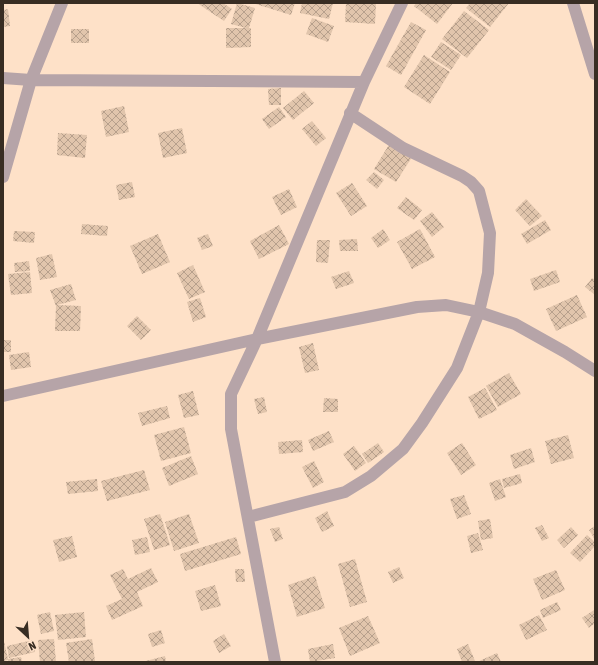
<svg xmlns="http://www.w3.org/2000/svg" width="598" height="665" viewBox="0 0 598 665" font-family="'Asap Condensed',sans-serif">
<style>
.building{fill:url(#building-cross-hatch)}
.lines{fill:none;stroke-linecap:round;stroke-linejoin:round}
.minor{stroke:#b6a4a8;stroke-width:12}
</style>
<defs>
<pattern id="building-cross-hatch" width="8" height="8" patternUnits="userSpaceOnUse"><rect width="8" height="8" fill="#e1c5ac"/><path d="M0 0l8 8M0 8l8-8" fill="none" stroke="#b7a08c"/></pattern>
</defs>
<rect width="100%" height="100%" fill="#fee1c8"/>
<path class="building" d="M 197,3 L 223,3 L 232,9 L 224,21 Z
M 237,3 L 255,8 L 249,28 L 251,28 L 251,47 L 226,48 L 226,28 L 246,28 L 231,24 Z
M 252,3 L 295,3 L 291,15 Z
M 302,3 L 333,3 L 329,19 L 300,13 Z
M 346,3 L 376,3 L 375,24 L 345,22 Z
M 416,3 L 453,3 L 437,24 L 414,6 Z
M 470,3 L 509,3 L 490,27 L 466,8 Z
M 8,9 L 10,26 L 3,27 L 3,10 Z
M 464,11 L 489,30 L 467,58 L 442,39 Z
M 312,18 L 334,26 L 328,42 L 306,34 Z
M 411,22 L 426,30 L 401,75 L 386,66 Z
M 71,29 L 89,29 L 89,43 L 71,43 Z
M 441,42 L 461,55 L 451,70 L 431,57 Z
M 424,55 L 450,72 L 430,104 L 404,87 Z
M 281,88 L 281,105 L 269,105 L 268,89 Z
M 304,91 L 314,103 L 293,120 L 283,108 Z
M 124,106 L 129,132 L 106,137 L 101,111 Z
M 279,107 L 286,117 L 269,129 L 262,119 Z
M 312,121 L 326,138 L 316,146 L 302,129 Z
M 182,128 L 187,153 L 163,158 L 158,133 Z
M 58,133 L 87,135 L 85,158 L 57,155 Z
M 392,140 L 414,154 L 396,182 L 374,169 Z
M 374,172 L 384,180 L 377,189 L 366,180 Z
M 132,182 L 135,197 L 119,200 L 116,185 Z
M 352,183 L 367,206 L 351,216 L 336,193 Z
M 289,189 L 297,207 L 281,215 L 272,197 Z
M 406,197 L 422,210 L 414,220 L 397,208 Z
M 526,199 L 542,216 L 530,226 L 515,210 Z
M 432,212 L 444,227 L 432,237 L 420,221 Z
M 545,220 L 551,230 L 527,244 L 521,234 Z
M 82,224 L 108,226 L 107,236 L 81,234 Z
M 279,225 L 289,244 L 259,259 L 250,241 Z
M 383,229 L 390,240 L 378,248 L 371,238 Z
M 420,229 L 435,257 L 412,269 L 397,242 Z
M 14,231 L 35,232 L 34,243 L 13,241 Z
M 158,234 L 170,262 L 142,274 L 130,246 Z
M 208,234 L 213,246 L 202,250 L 197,238 Z
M 357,239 L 358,251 L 340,251 L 339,240 Z
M 317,240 L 330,240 L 328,263 L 316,262 Z
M 52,254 L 57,277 L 40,280 L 36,258 Z
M 29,261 L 30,271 L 15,272 L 14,263 Z
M 193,265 L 205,292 L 189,299 L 177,273 Z
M 556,270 L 560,282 L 534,291 L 530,279 Z
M 349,271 L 354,283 L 336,289 L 331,277 Z
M 30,272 L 32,293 L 11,295 L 8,274 Z
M 592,278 L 595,280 L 595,295 L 585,287 Z
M 71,284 L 76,300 L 57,305 L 81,306 L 80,331 L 55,331 L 56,306 L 50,290 Z
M 577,295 L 587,317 L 556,331 L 546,309 Z
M 200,298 L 206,317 L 193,322 L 187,302 Z
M 137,316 L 151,330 L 141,340 L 127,326 Z
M 3,340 L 11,340 L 11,352 L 3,352 Z
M 313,343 L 319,370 L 305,373 L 299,347 Z
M 29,352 L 31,367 L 11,370 L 9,355 Z
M 509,373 L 521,394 L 498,407 L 486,386 Z
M 485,388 L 497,410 L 479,419 L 468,397 Z
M 193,391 L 199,415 L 184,418 L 178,395 Z
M 264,397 L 267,412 L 258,414 L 254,399 Z
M 324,398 L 338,399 L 338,412 L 323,412 Z
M 167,406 L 170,418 L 142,426 L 138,413 Z
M 184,427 L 191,453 L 161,461 L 154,435 Z
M 329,431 L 334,442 L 313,451 L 308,440 Z
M 568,435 L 574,458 L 551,464 L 545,441 Z
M 302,440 L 303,452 L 279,454 L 278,442 Z
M 378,443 L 384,452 L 368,463 L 362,454 Z
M 462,443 L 476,465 L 461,475 L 447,453 Z
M 354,446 L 366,463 L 355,471 L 343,454 Z
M 531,448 L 535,462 L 514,469 L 510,455 Z
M 191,456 L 198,474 L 169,486 L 162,468 Z
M 314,461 L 324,482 L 313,488 L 302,467 Z
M 144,470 L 150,490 L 107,501 L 101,481 Z
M 520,474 L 522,483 L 504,488 L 502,479 Z
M 97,479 L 98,491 L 68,494 L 66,482 Z
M 500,479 L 506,497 L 495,501 L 489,483 Z
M 464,495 L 471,514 L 457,519 L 450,499 Z
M 327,511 L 334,526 L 322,532 L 315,518 Z
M 160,514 L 170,545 L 154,550 L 144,519 Z
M 189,514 L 199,543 L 174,551 L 165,522 Z
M 490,519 L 493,538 L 481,540 L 478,521 Z
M 542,525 L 549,538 L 542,541 L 535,528 Z
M 595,526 L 595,537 L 594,538 L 589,530 Z
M 279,527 L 283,539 L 275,542 L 270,529 Z
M 571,527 L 578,535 L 564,548 L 557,540 Z
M 478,533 L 483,550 L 471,553 L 467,536 Z
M 587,535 L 595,542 L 595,546 L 580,562 L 570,553 Z
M 72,536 L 77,557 L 59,562 L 53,540 Z
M 147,537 L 150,552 L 135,555 L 132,540 Z
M 236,537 L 241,554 L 185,571 L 180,554 Z
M 355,559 L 367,602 L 350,607 L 338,564 Z
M 399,567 L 404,578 L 393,583 L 388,572 Z
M 151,568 L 158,582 L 137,592 L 143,606 L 112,620 L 106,606 L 122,599 L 110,575 L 123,569 L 128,579 Z
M 235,569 L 244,569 L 245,582 L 236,582 Z
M 556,570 L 565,590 L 542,600 L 533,579 Z
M 315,576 L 325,608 L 297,617 L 288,585 Z
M 215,585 L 221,606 L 201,611 L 195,591 Z
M 557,602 L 561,610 L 543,618 L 540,610 Z
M 594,610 L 595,612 L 595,623 L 589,628 L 582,618 Z
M 50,612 L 54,631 L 41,634 L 37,615 Z
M 84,612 L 86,637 L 58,640 L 55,615 Z
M 539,615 L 547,630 L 526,640 L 519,625 Z
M 368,616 L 380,643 L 350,656 L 339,628 Z
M 161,630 L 165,643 L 152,647 L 148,634 Z
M 224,634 L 231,646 L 219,653 L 213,641 Z
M 3,637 L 8,659 L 21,657 L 22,662 L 8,662 L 8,660 L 3,661 Z
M 54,639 L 56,662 L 40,662 L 38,640 Z
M 92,639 L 95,661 L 69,662 L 66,643 Z
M 33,640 L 35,652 L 9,658 L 7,646 Z
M 333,644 L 335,658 L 310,662 L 308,649 Z
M 468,644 L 475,661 L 472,662 L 462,662 L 457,649 Z
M 497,653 L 501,662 L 477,662 Z
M 165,656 L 166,662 L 142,662 Z"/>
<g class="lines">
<path class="minor" d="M 573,3 L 595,74
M 3,78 L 31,80 L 364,82
M 3,177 L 31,80 L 62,3
M 3,396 L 257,339 L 417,307 L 446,305 L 479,312 L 515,324 L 565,352 L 595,371
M 248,517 L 345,492 L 371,476 L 403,449 L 422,423 L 457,368 L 479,312 L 488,273 L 490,233 L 479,191 L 471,182 L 462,176 L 403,148 L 350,113
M 275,662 L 231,429 L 231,394 L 257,339 L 364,82 L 402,3"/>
</g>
<rect width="598" height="665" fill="none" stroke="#382d23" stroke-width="8"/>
<g transform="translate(28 637) rotate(154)" stroke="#fee1c8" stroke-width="3" paint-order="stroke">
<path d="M0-3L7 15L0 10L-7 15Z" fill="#382d23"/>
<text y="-6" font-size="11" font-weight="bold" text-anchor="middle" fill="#382d23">N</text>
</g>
</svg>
